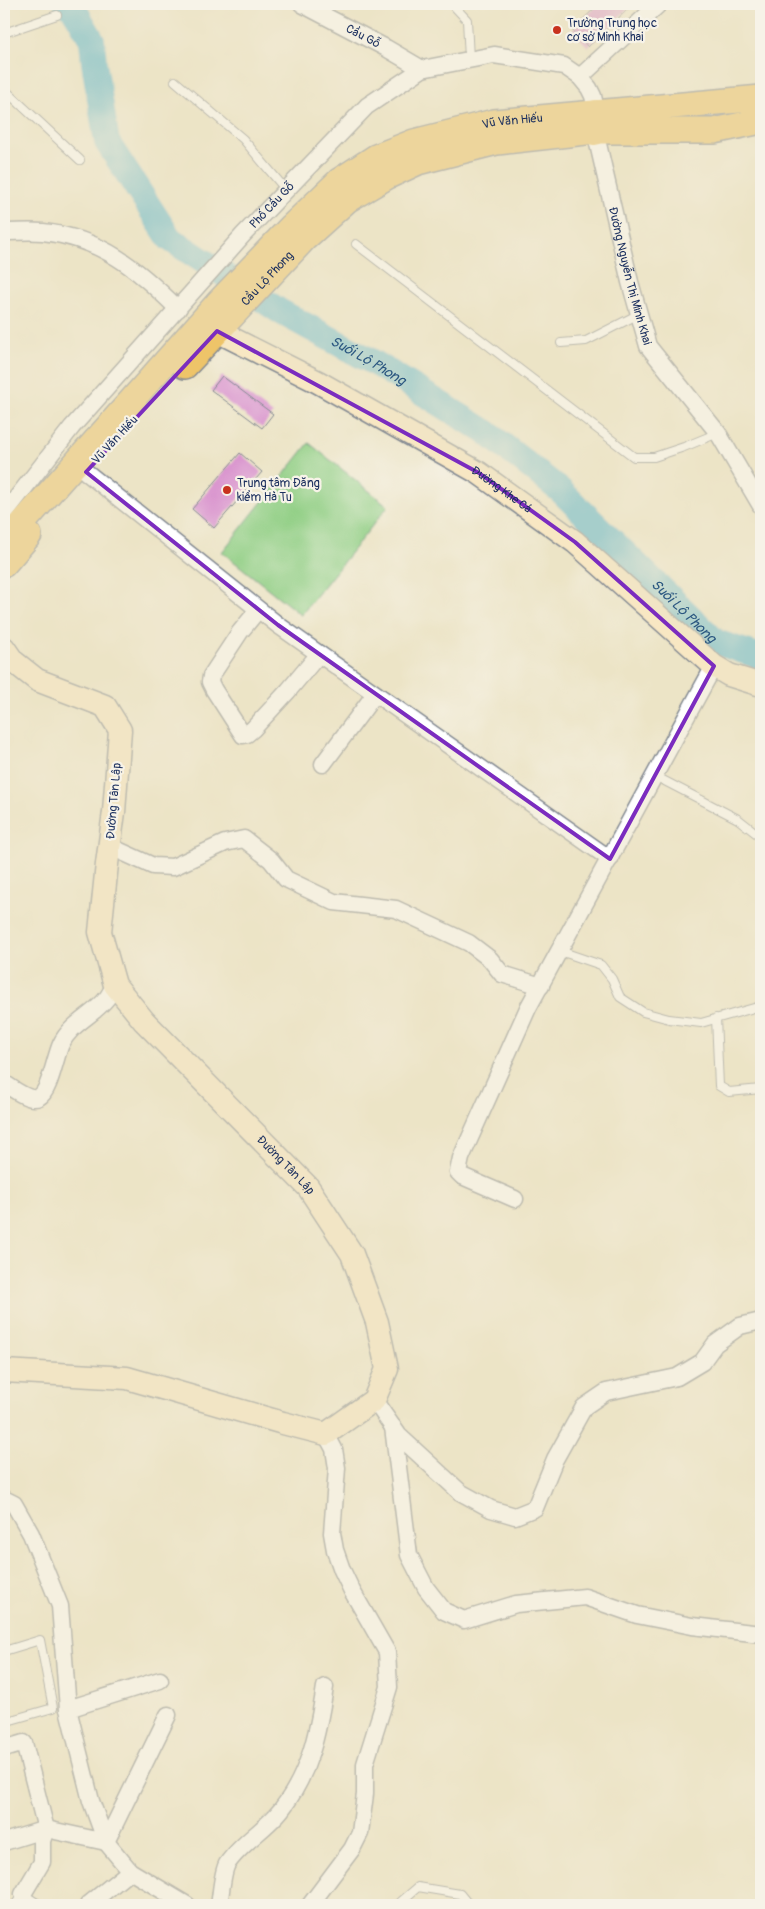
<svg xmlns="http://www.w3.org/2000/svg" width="765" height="1909" viewBox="0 0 765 1909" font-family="Pangolin,sans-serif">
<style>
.green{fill:#91cf85;stroke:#567f72}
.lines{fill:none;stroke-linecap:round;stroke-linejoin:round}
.river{stroke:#51b3d0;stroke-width:26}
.building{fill:#da96cf}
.lane-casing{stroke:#848a92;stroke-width:10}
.street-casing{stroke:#848a92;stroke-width:19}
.secondary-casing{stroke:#848a92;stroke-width:25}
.primary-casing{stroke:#848a92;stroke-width:28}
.highway-casing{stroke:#848a92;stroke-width:30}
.lane{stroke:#fff;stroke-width:8}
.street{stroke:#fff;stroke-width:16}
.secondary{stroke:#f8e7c3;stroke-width:22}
.primary{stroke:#eec469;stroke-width:25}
.highway{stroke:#eec469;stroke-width:28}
.marked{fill:none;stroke:#7b2cbf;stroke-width:4;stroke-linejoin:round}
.poi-dot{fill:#c8321e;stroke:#f7f3e8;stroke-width:2}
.labels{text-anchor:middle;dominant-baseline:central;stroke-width:4.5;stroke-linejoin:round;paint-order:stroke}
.poi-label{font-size:12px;fill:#1b2f5e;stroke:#f7f3e8;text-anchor:start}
.street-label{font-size:12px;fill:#1b2f5e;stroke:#f7f3e8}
.water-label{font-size:14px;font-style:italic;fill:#2b5780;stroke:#f7f3e8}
</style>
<rect width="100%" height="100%" fill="#f7f3e8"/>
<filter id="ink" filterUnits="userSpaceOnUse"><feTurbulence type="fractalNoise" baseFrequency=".02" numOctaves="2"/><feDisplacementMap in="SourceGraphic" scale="10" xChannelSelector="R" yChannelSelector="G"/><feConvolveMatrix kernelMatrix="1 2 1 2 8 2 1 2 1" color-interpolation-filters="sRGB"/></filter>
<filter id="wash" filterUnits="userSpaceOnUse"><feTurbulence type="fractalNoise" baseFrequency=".0096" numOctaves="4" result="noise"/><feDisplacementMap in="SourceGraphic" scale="20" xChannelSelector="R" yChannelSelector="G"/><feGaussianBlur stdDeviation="1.12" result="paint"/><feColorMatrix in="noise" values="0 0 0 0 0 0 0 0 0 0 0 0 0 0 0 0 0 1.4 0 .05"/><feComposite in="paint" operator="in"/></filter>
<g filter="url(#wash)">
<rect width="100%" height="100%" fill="#ece4c6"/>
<path class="green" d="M 309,443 L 388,506 L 301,615 L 222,552 Z"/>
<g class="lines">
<path class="river" id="s1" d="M 67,4 L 74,9 L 92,40 L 94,63 L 107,142 L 170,239 L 281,312 L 373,362 L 486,432 L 561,491 L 716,642 L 761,657"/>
</g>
<g id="blocks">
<path class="building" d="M 599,4 L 633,4 L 588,47 L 572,30 Z
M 222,376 L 273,414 L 262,428 L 211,390 Z
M 240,453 L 262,472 L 214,528 L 192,509 Z"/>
</g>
</g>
<g filter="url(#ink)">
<use href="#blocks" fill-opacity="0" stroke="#848a92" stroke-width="1"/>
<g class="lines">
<defs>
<path id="lane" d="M 452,4 L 467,20 L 469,59
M 4,33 L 57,15
M 175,81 L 243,139 L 286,190
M 4,89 L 80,160
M 356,244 L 634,457 L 654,457 L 684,447 L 718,433
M 561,343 L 586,341 L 639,314
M 655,776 L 738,819 L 761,837
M 560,951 L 601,965 L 612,979 L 620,997 L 643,1012 L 669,1019 L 701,1023 L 761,1006
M 716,1018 L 719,1086 L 729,1092 L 761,1089
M 4,1651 L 40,1640 L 53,1708 L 4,1722
M 15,1905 L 23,1894 L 40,1905
M 397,1905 L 418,1887 L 460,1894 L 469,1905"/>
<g id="street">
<path id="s2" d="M 302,4 L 386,48 L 422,69"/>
<path d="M 580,77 L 659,4"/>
<path id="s3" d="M 595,131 L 630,282 L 648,346 L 718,433 L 761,506"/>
<path d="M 4,232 C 17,232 30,231 43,232 C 101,238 138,269 178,309"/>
<path d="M 86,472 L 278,625 L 610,859"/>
<path id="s4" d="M 4,514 L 72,427 L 243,235 L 367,106 L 422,69 L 494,55 L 564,66 L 580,77 L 589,88 L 593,96 L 597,114"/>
<path d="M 258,610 L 240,632 L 211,676 L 210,682 L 214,690 L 243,735 L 247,734 L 253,729 L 288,691 L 319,654"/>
<path d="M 323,764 L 375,694"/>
<path d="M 109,846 L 153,866 L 173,867 L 225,843 L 244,839 L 271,860 L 286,879 L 334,902 L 396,909 L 469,943 L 490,959 L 502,974 L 541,986"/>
<path d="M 4,1083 C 12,1088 29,1102 39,1097 C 50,1091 55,1057 61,1044 C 71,1023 93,1016 107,998 C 110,994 112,989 115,985"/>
<path d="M 515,1199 L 462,1176 L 458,1172 L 461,1158 L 528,1008 L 714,666"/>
<path d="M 374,1400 L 399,1436 L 460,1492 L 491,1509 L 515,1516 L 535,1508 L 555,1459 L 584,1407 L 606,1392 L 677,1377 L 702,1362 L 715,1344 L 740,1326 L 761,1321"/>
<path d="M 393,1427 L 409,1555 L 426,1588 L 444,1611 L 464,1620 L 516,1604 L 585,1597 L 637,1615 L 692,1626 L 761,1634"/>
<path d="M 4,1499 L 14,1504 L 31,1534 L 60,1606 L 68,1709 L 91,1801 L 106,1842 L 130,1871 L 187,1905"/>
<path d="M 68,1709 L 160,1680"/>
<path d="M 4,1749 L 24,1743 L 46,1829 L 42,1841 L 42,1862 L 23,1894"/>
<path d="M 4,1842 L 46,1829 L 106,1842 L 168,1715"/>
<path d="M 88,1905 L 130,1871"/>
<path d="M 219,1905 C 221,1895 222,1873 227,1864 C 241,1843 265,1830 281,1810 C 310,1773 318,1732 325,1687"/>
<path d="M 310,1905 L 352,1849 L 360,1833 L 365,1794 L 365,1764 L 389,1687 L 387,1652 L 352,1591 L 342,1570 L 335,1550 L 332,1533 L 337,1468 L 334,1449 L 326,1434"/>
</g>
<g id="secondary">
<path id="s5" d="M 217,331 L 318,382 L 479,473 L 575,542 L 714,666 L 729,675 L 761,685"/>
<path id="s6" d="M 4,648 L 13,661 L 37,680 L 105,706 L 120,730 L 114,812 L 107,864 L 100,932 L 115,985 L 144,1021 L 308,1187 L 352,1254 L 377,1322 L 387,1369 L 374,1400 L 326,1434 L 283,1423 L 127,1378 L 4,1371"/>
</g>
<g id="primary">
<path id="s7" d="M 185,366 L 305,238 L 347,200 L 388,176 L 418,162 L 497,142 L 595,131 L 714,131 L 761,121"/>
<path id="s8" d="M 4,544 L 218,303 L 292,226 L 339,181 L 376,157 L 414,142 L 494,122 L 761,98"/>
<path d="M 4,564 L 29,535"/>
</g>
<path id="highway" d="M 595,131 L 597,114"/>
</defs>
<use href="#lane" class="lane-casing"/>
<use href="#street" class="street-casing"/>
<use href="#secondary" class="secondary-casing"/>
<use href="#primary" class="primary-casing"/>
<use href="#highway" class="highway-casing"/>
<use href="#lane" class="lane"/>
<use href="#street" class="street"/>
<use href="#secondary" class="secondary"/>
<use href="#primary" class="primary"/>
<use href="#highway" class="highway"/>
</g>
</g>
<path d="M0 0H765V1909H0ZM 217,331 L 479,473 L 575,542 L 714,666 L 610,859 L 278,625 L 86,472 Z" fill="#ece4c6" fill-opacity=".55" fill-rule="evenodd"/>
<path class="marked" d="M 217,331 L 479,473 L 575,542 L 714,666 L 610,859 L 278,625 L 86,472 Z"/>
<g class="poi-dot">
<circle cx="557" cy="30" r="5"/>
<circle cx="227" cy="490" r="5"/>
</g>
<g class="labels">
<g class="poi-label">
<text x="567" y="23">Trường Trung học<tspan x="567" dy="14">cơ sở Minh Khai</tspan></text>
<text x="237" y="483">Trung tâm Đăng<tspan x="237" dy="14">kiểm Hà Tu</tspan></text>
</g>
<g class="street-label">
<text stroke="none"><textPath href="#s2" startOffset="69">Cầu Gỗ</textPath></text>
<text stroke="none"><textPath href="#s8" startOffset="680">Vũ Văn Hiếu</textPath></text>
<text stroke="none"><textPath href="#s4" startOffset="409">Phố Cầu Gỗ</textPath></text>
<text stroke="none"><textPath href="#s3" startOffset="149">Đường Nguyễn Thị Minh Khai</textPath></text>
<text stroke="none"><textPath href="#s7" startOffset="120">Cầu Lộ Phong</textPath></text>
<text transform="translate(115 440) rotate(-47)">Vũ Văn Hiếu</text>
<text stroke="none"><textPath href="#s5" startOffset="326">Đường Khe Cá</textPath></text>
<text transform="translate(114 801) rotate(-85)">Đường Tân Lập</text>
<text stroke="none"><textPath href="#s6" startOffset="654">Đường Tân Lập</textPath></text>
</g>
<g class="water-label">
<text stroke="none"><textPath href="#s1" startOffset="496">Suối Lộ Phong</textPath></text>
<text stroke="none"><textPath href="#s1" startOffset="901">Suối Lộ Phong</textPath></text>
</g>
</g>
<rect width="765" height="1909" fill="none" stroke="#f7f3e8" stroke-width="20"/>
</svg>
